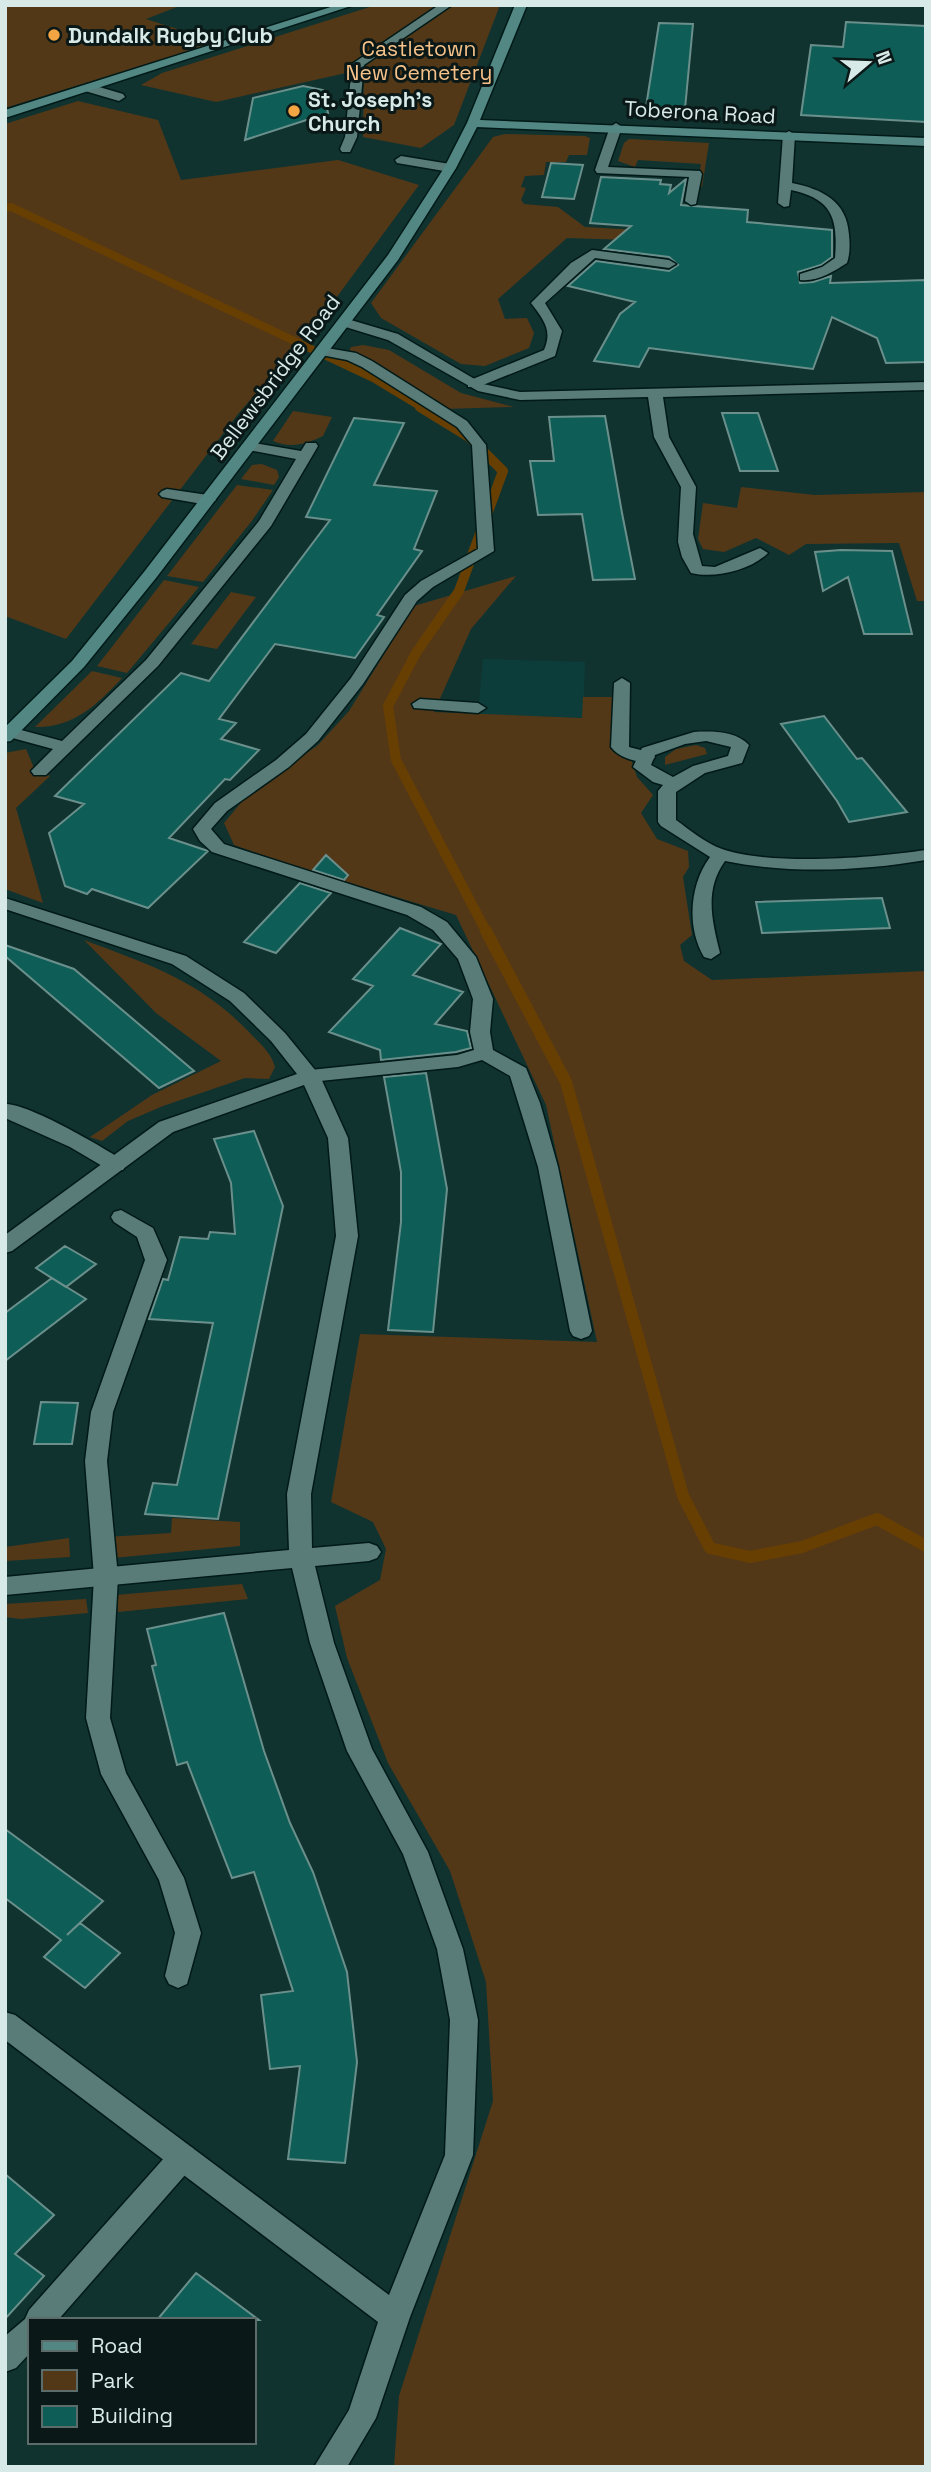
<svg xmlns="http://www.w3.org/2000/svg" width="931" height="2472" viewBox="0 0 931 2472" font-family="'Space Grotesk',sans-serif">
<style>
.built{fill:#0c3d3a}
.green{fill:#533818}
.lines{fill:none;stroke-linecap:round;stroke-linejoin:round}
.stream-far2{stroke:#683f02;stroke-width:8}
.stream-far1{stroke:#683f02;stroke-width:10}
.stream{stroke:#683f02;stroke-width:12}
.building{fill:#0f5d57;stroke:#6b908c;stroke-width:2}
.lane-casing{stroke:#011a18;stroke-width:3}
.street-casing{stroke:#011a18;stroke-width:3}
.secondary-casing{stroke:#011a18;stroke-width:3}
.lane{fill:#597c79;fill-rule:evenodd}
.street{fill:#597c79;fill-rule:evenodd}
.secondary{fill:#538783;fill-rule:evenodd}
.poi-dot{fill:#f3a443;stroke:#0a1817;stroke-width:2.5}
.labels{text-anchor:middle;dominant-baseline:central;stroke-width:6;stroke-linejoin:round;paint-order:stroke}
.far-poi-label{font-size:21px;font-weight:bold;fill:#d7eae7;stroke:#0a1817;text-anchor:start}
.far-park-label{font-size:21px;fill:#f7c289;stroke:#0a1817}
.far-street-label{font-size:21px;fill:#d7eae7;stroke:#0a1817}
</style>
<rect width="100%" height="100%" fill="#103330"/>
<path class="built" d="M 483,659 L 585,662 L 583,718 L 478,714 Z"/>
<path class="green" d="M 5,5 L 182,5 L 146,19 L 218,42 L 5,108 Z
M 376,5 L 500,5 L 454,125 L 421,148 L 363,137 L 364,69 L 216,102 L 141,85 L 162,73 Z
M 78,101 L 158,120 L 181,180 L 338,160 L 419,185 L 320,320 L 238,414 L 66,639 L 5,616 L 5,124 Z
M 505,134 L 585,136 L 590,138 L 587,155 L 569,155 L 566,162 L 546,162 L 544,175 L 525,176 L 521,187 L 526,188 L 521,200 L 524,204 L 558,207 L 585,227 L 674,232 L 693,242 L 567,238 L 498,299 L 505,319 L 527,318 L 534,333 L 529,348 L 485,366 L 461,364 L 381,318 L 371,303 L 493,137 Z
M 629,139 L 709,143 L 702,187 L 697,186 L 701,164 L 638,160 L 635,167 L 618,161 L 624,143 Z
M 363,345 L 389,350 L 461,393 L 514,407 L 444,409 L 361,355 L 349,352 L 351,347 Z
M 293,411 L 332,417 L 323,436 C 307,444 290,449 273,441 Z
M 262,464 L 277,470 L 279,477 L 274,485 L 241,479 L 252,465 Z
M 237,485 L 273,490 L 251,522 L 203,582 L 167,576 Z
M 741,487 L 815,495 L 926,492 L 926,601 L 917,601 L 899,543 L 806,544 L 789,555 L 756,538 L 724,552 L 703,549 L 698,539 L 703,503 L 737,508 Z
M 516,576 L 471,629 L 434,712 L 582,718 L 583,697 L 614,697 L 612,750 L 631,759 L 637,777 L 653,795 L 641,813 L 657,839 L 688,851 L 689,867 L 683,877 L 692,935 L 680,945 L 684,961 L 712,980 L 926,971 L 926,2467 L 394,2467 L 399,2396 L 493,2101 L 486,1982 L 450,1871 L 388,1763 L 347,1658 L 335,1606 L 380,1580 L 386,1549 L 373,1522 L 331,1502 L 360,1334 L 597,1342 L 546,1105 L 456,915 L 303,869 L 234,845 L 224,823 L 244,799 L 318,745 L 349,711 L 414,606 Z
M 164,580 L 199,587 L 127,673 L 97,666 Z
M 231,592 L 256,597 L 217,649 L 191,644 Z
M 92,671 L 122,678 C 97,705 73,728 35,727 Z
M 696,745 L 705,748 L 707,754 L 665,765 L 665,757 L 676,749 Z
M 26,749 L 34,768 L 50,776 L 16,808 L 43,903 L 5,889 L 5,753 Z
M 84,940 C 150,965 199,980 250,1033 C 260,1044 271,1052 275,1067 L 269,1079 L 245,1078 L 163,1106 L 128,1121 L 102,1141 L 90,1137 L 152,1095 L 221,1061 L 156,1013 Z
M 172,1518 L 240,1522 L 240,1546 L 113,1558 L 107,1537 L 171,1533 Z
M 69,1538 L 70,1557 L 5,1561 L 5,1547 Z
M 242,1584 L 248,1599 L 118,1612 L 116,1595 Z
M 86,1599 L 88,1613 L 21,1619 L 5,1617 L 5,1604 Z"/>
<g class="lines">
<path class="stream-far2" d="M 5,208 L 11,207 L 375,379 L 423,408"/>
<path class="stream-far1" d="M 420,407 L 469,437 L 503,471 L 459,591 L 416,653 L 388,706 L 396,760 L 487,933"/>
<path class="stream" d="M 486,931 L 566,1082 L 683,1496 L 710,1548 L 750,1557 L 802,1547 L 877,1519 L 926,1546"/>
</g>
<path class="building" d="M 846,22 L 926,26 L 926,122 L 801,115 L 811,45 L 843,47 Z
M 659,23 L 693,24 L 685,109 L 646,107 Z
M 303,86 L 323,90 L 328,113 L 245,140 L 253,98 Z
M 551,163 L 583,165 L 574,199 L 542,197 Z
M 601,177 L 661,180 L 660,184 L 671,185 L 669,193 L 686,179 L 681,205 L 748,210 L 747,222 L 832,230 L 832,257 L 821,265 L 798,272 L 800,283 L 813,282 L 831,276 L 830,283 L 926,280 L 926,362 L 886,363 L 877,338 L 832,317 L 813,369 L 649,348 L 639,367 L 594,361 L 620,314 L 635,302 L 568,286 L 596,261 L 669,271 L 678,265 L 669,257 L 604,249 L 631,226 L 590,223 Z
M 722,413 L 758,413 L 778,471 L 740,471 Z
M 605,416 L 622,513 L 635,579 L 593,580 L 582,514 L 538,515 L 530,461 L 554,461 L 549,417 Z
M 354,418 L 404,423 L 374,485 L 437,491 L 414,549 L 422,551 L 377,615 L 384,617 L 355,658 L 275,644 L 219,719 L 236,723 L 221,739 L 259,750 L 230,780 L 225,779 L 169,838 L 208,851 L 148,908 L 92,889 L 87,894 L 65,886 L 49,833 L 84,804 L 55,796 L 181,673 L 209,681 L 330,520 L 306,517 Z
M 841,550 L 892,551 L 912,634 L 864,634 L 848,577 L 823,591 L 815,552 Z
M 824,716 L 857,759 L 862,758 L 907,812 L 849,822 L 837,801 L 781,724 Z
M 326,855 L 348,875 L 344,880 L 313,870 Z
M 300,883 L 331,893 L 276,953 L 244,942 Z
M 882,898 L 890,928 L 762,933 L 756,902 Z
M 400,928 L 441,944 L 413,975 L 463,992 L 435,1024 L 467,1031 L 471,1048 L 456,1052 L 381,1060 L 380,1050 L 329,1032 L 373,986 L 353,979 Z
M 5,945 L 74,969 L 194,1071 L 159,1088 L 5,956 Z
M 426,1073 L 447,1189 L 433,1332 L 388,1330 L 401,1222 L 401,1172 L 384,1077 Z
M 254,1131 L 283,1206 L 218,1519 L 145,1514 L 153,1483 L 177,1485 L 213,1323 L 149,1319 L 163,1279 L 168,1280 L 180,1237 L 208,1239 L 210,1232 L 235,1234 L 231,1183 L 214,1139 Z
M 65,1246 L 96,1264 L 66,1287 L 36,1268 Z
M 52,1278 L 86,1299 L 5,1361 L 5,1313 Z
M 41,1402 L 78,1403 L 72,1444 L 34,1444 Z
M 224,1613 L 264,1751 L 290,1823 L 313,1872 L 347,1972 L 357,2062 L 345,2163 L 288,2159 L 300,2066 L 270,2069 L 261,1995 L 293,1991 L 254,1872 L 232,1878 L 187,1762 L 177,1765 L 152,1666 L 156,1665 L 147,1629 Z
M 5,1829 L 103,1901 L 67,1935 L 80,1923 L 120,1953 L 85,1988 L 44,1957 L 61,1940 L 5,1898 Z
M 5,2174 L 54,2215 L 15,2254 L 44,2276 L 5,2319 Z
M 196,2273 L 259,2320 L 157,2320 Z"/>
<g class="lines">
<defs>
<path id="lane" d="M 439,5 L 452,5 L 364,65 L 357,137 L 350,152 L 342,152 L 340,149 L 345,137 L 352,64 Z
M 89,84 L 123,94 L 125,97 L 119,101 L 85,91 L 83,88 Z
M 616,123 L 622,127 L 608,167 L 700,171 L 702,174 L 696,204 L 691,205 L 685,201 L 689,177 L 597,173 L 595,170 L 610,127 Z
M 789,131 L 795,135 L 792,183 C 822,189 847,201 849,235 C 850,244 850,254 847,263 C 833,272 817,282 800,280 L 800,274 L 822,267 L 835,258 C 838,219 833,199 791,190 L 789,206 L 784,207 L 778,203 L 783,135 Z
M 401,156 L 450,164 L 456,168 L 450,172 L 397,163 L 395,160 Z
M 592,250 L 669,260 L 676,264 L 669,268 L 595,258 L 545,303 L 562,331 L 555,356 L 478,387 L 468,387 L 468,381 L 544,350 C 553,330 543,319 531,303 L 571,263 Z
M 321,347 L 356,353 L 372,361 L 467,421 L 486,445 L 494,551 L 433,587 L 417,601 L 363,684 L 318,741 L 289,767 L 227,811 L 211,829 L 224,844 L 421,907 L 447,922 L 476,957 L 493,999 L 490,1032 L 493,1050 L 526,1068 L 540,1103 L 558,1167 L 592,1331 L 589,1336 L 581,1339 L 573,1336 L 570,1331 L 538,1167 L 510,1076 L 482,1060 L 458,1067 L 310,1082 L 303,1080 L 300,1076 L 303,1072 L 310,1070 L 457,1055 L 474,1050 L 470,1032 L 473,999 L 458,959 L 433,930 L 407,915 L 212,852 L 200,841 L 193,829 L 215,803 L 276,760 L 306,734 L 351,678 L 405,595 L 421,581 L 478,549 L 472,445 L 457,427 L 362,367 L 347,360 L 316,354 L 316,348 Z
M 167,489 L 208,495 L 216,500 L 208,505 L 162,497 L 159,494 L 162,491 Z
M 622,678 L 630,683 L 629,747 L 652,753 L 655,757 L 652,761 C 639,764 619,758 611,747 L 614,683 Z
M 420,699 L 478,703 L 486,708 L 478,713 L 414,708 L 412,704 Z
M 5,1104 C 30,1104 100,1146 123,1160 L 126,1165 L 123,1170 L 109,1170 L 70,1147 L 5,1118 Z
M 121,1210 L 153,1228 L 167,1260 L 113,1412 L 107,1461 L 118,1577 L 110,1718 L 126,1773 L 184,1878 L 201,1933 L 187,1984 L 178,1988 L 169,1984 L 165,1976 L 175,1933 L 159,1880 L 101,1774 L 86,1718 L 94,1577 L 85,1461 L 91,1412 L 145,1260 L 137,1237 L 114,1222 L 111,1217 L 114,1212 Z
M 183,2144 L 193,2148 L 197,2157 L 193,2166 L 58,2320 L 30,2320 L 30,2353 L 16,2368 L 5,2372 L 5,2336 L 25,2319 L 29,2310 L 173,2148 Z"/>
<path id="street" d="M 344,318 L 398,334 L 483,384 L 520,392 L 926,382 L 926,390 L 663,397 L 669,437 L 696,487 L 693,534 L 702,566 L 715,567 L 760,548 L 768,553 C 751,570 715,579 691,573 L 682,557 L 678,542 L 681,487 L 654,437 L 648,397 L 520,400 L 478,391 L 388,340 L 339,325 L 337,322 Z
M 248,442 L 301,451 L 306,443 L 316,443 L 318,446 L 271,526 L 158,666 L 46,775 L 34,775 L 31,771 L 53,749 L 5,736 L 5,728 L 10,727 L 62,741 L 146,660 L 259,521 L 296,459 L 243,449 L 241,446 Z
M 694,732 C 712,731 736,731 749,745 L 742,763 L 705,773 L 676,792 L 676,820 C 690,830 705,843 722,849 C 771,866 873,858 926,850 L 926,860 C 861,871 790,874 725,861 C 704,890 712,921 720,953 L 711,959 L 704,957 C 686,927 690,884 710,857 L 661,826 L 658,822 L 658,791 L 663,785 L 653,782 L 633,767 L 642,748 ZM 706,741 L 731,747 L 728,756 L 693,766 L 673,777 L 651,765 L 655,755 L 685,744 Z
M 5,898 L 186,956 L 244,993 L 285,1033 L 320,1076 L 348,1138 L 358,1236 L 311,1494 L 312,1548 L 369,1543 L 377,1546 L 381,1552 L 377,1558 L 369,1561 L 315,1566 L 334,1643 L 372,1749 L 428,1852 L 463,1949 L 478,2020 L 473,2155 L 410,2317 L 376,2418 L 347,2467 L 314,2467 L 349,2410 L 378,2322 L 5,2040 L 5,2012 L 15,2015 L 389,2295 L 445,2155 L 450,2020 L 437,1949 L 403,1854 L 347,1751 L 310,1643 L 292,1568 L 5,1595 L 5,1577 L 289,1550 L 287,1494 L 336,1236 L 328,1138 L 304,1085 L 173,1132 L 12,1251 L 5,1253 L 5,1235 L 159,1122 L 297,1074 L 271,1041 L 230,1001 L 172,964 L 5,909 Z"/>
<path id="secondary" d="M 337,5 L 354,5 L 5,118 L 5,110 Z
M 515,5 L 527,5 L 480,120 L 926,138 L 926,146 L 477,127 L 456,168 L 398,260 L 156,578 L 84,667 L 11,741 L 5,742 L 5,727 L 72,661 L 144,572 L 388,255 L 444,168 L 467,123 Z"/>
</defs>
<use href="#lane" class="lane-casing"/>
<use href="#street" class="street-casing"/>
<use href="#secondary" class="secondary-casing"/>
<use href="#lane" class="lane"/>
<use href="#street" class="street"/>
<use href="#secondary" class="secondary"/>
</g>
<g class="poi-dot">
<circle cx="54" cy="35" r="7"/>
<circle cx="294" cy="111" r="7"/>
</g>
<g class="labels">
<g class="far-poi-label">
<text x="68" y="35">Dundalk Rugby Club</text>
<text x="308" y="99">St. Joseph's<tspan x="308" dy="24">Church</tspan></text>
</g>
<g class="far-park-label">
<text x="419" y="48">Castletown<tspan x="419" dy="24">New Cemetery</tspan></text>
</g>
<g class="far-street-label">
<text transform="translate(700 112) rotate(3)">Toberona Road</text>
<text transform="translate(275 377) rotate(-53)">Bellewsbridge Road</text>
</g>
</g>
<rect width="931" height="2472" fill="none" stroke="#d7eae7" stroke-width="14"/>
<rect x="28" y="2318" width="228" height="126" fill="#0a1817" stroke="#5c6c6a" stroke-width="2"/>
<rect x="42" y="2341" width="35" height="10" fill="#538783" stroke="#5c6c6a" stroke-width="2"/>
<text x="91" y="2353" font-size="21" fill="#d7eae7">Road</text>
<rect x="42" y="2370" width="35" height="21" fill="#533818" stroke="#5c6c6a" stroke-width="2"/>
<text x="91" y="2388" font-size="21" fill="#d7eae7">Park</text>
<rect x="42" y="2406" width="35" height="21" fill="#0f5d57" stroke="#5c6c6a" stroke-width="2"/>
<text x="91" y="2423" font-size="21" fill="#d7eae7">Building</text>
<g transform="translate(868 63) rotate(71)" stroke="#0a1817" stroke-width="5" paint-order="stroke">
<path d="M0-5L12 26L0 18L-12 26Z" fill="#d7eae7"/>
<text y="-10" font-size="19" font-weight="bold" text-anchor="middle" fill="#d7eae7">N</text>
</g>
</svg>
